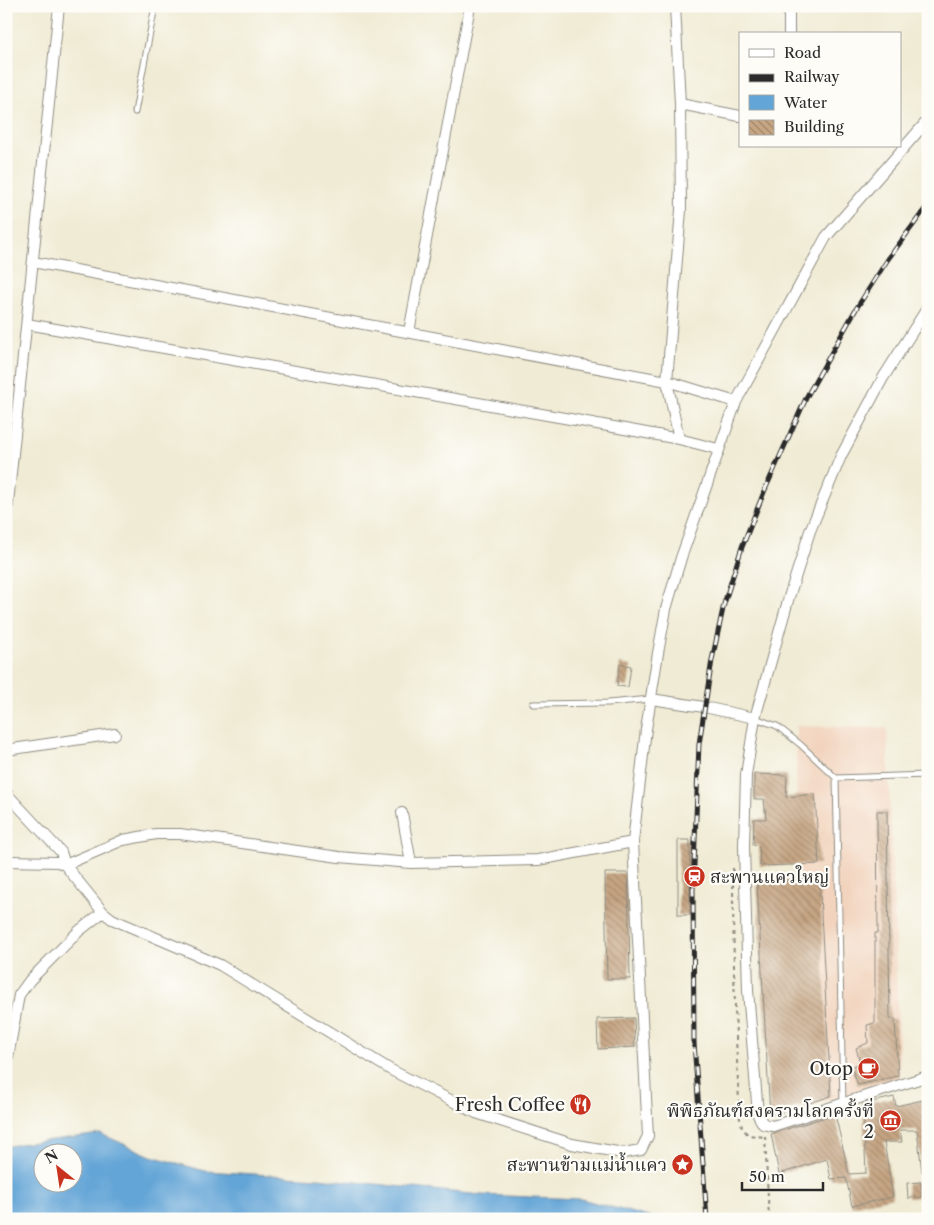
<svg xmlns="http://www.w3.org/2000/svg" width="934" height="1225" viewBox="0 0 934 1225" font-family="'Libre Caslon Text','Noto Serif Thai',serif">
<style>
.built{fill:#f2d4be}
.water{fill:#63a5d7;stroke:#476881;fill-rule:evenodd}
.building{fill:url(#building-back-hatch)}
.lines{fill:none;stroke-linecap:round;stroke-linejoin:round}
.lane-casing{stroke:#8e8b80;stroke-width:7}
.street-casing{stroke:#8e8b80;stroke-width:12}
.path{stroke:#8e8b80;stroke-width:2;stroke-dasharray:4 4;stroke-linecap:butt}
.lane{stroke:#fff;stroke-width:5}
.street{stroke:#fff;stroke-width:10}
.rail-casing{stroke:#2b2b2b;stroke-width:5}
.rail{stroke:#fdfcf7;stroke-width:3;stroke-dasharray:9;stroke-linecap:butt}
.labels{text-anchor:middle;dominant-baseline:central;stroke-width:4.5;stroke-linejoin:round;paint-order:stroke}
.poi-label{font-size:18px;fill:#2b2b2b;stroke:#fdfcf7;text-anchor:end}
</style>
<defs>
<pattern id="building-back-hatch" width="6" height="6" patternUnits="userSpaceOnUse" patternTransform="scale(1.25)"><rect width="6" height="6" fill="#c6a583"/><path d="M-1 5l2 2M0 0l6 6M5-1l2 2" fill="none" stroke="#a1876b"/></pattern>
</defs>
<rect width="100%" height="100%" fill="#fdfcf7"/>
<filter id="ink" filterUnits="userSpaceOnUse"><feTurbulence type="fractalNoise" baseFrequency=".02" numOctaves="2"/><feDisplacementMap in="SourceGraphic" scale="10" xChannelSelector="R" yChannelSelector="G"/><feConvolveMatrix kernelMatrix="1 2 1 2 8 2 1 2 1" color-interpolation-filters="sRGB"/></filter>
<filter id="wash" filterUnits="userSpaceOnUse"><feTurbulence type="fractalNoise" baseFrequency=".0096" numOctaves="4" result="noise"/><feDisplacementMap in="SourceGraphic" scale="20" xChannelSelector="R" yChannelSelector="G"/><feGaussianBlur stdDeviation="1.12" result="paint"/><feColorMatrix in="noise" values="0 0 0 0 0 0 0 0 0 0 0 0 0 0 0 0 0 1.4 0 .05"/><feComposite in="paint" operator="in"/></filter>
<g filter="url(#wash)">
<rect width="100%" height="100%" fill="#f0ebd4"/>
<path class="built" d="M 796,726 L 887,728 L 900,1077 L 799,1110 Z"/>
<path class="water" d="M 101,1134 L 151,1156 L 205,1171 L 318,1178 L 481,1195 L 581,1199 L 656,1219 L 6,1219 L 6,1147 L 19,1144 ZM 42,1152 L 72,1152 L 72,1182 L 42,1182 Z"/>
<g id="blocks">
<path class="building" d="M 620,664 L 631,666 L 628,687 L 617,686 Z
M 754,774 L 787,775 L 786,797 L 815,794 L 819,864 L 760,866 L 759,846 L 753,845 L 754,819 L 766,819 L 764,799 L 754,799 Z
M 877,811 L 887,811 L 890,1019 L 895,1019 L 898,1076 L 858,1085 L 851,1067 L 860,1063 L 856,1048 L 868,1043 L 867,1025 L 875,1023 L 875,933 L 878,933 Z
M 678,840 L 690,840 L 690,915 L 678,915 Z
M 605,873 L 628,873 L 630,979 L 607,979 Z
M 819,877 L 831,1096 L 770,1116 L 757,883 Z
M 634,1018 L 635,1047 L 598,1049 L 597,1019 Z
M 894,1097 L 896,1106 L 923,1100 L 928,1129 L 928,1171 L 922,1172 L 917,1130 L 900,1130 L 902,1142 L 884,1142 L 893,1197 L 852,1206 L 846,1178 L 831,1179 L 827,1159 L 779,1174 L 771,1134 L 835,1114 L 849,1174 L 866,1173 L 863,1104 Z
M 921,1182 L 922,1197 L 908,1198 L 907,1183 Z"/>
</g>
</g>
<g filter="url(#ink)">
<use href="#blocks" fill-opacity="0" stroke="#8e8b80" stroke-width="1"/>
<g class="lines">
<defs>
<path id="lane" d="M 135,112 L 155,6
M 533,704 L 608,703 L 651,699
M 755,718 L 777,726 L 801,745 L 836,778 L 843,1104
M 836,778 L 928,775"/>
<path id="street" d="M 675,6 L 680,104 L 681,210 L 667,381 L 736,402
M 789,34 L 789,6
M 680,104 L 740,116
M 33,262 L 667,381 L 679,439
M 928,307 L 883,378 L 841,456 L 810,531 L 789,597 L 755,718 L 746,775 L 744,846 L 748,990 L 758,1115 L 763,1124 L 773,1126 L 928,1076
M 27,324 L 570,419 L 679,439 L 718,449
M 409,332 L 470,6
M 6,522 L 59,6
M 651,699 L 704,707 L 755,718
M 6,750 L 115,734
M 6,793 L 61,852 L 65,865 L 103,912 L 112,919 L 220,965 L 391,1070 L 476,1113 L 572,1144 L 623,1153 L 641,1150 L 648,1136 L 633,842 L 646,729 L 658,653 L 666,609 L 681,558 L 736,402 L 826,237 L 928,120
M 402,813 L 411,863
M 6,861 L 58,862 L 65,865 L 123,840 L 156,834 L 180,834 L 339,857 L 411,863 L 538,860 L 633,842
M 7,1063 L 19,995 L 30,980 L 79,931 L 103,912"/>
</defs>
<use href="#lane" class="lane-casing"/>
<use href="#street" class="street-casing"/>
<path class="path" d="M 733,868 C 733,952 735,1035 740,1119 L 742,1127 L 748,1135 L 764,1137
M 765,1136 L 769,1219"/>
<use href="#lane" class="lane"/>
<use href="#street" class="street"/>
<defs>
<path id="rail" d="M 707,1219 L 694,1043 L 693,889 L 699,744 L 712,660 L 724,604 L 742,547 L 764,492 L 807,396 L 856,309 L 888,259 L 928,205"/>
</defs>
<use href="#rail" class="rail-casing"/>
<use href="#rail" class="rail"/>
</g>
</g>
<defs>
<symbol id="station-disc" viewBox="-11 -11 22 22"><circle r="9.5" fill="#c8321e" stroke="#fdfcf7"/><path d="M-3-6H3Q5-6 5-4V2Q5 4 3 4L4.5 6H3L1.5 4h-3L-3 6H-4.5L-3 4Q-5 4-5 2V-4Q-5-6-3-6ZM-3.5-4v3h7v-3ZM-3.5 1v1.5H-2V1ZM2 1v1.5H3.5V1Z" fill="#fff"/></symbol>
<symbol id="cafe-disc" viewBox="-11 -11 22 22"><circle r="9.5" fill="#c8321e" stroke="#fdfcf7"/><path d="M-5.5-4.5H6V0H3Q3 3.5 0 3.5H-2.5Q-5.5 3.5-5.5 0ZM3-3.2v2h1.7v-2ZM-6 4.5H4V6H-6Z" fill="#fff"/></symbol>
<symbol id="restaurant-disc" viewBox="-11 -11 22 22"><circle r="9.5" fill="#c8321e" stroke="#fdfcf7"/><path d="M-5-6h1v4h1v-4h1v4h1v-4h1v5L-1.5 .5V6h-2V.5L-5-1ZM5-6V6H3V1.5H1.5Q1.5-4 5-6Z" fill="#fff"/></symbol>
<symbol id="museum-disc" viewBox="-11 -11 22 22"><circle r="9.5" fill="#c8321e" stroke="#fdfcf7"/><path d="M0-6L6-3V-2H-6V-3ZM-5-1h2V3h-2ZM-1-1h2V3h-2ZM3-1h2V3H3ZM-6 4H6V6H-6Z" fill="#fff"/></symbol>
<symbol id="sight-disc" viewBox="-11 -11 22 22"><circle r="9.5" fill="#c8321e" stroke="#fdfcf7"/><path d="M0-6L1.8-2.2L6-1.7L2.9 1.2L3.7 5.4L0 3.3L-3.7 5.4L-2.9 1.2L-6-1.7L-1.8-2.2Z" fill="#fff"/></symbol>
</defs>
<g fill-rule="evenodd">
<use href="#station-disc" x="682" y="864" width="25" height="25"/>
<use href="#cafe-disc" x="856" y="1056" width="25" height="25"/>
<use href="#restaurant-disc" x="568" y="1092" width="25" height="25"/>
<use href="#museum-disc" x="878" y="1108" width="25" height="25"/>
<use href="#sight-disc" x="670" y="1152" width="25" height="25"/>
</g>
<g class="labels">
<g class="poi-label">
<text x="710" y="877" text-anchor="start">สะพานแควใหญ่</text>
<text x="853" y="1069">Otop</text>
<text x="565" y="1105">Fresh Coffee</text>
<text x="874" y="1111">พิพิธภัณฑ์สงครามโลกครั้งที่<tspan x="874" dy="21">2</tspan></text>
<text x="667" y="1165">สะพานข้ามแม่น้ำแคว</text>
</g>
</g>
<rect width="934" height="1225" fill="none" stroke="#fdfcf7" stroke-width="25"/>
<rect x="739" y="32" width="162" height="115" fill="#fdfcf7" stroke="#a9a8a5"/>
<rect x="749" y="49" width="25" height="8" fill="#ffffff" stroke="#a9a8a5"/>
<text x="784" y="58" font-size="15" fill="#2b2b2b">Road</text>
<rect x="749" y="74" width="25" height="8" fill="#2b2b2b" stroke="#a9a8a5"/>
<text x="784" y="82" font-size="15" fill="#2b2b2b">Railway</text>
<rect x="749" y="95" width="25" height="15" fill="#63a5d7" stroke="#a9a8a5"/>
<text x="784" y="108" font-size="15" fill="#2b2b2b">Water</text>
<rect x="749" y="120" width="25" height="15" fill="url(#building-back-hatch)" stroke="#a9a8a5"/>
<text x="784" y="132" font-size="15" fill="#2b2b2b">Building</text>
<g transform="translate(58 1168) rotate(330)"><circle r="24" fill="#fdfcf7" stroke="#a9a8a5"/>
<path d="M0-4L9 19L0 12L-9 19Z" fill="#c8321e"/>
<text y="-8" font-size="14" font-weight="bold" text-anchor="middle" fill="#2b2b2b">N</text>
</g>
<path d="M742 1182v8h81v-8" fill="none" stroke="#2b2b2b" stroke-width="2.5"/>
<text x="749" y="1182" font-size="15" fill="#2b2b2b" stroke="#fdfcf7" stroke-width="4" paint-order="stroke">50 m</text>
</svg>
